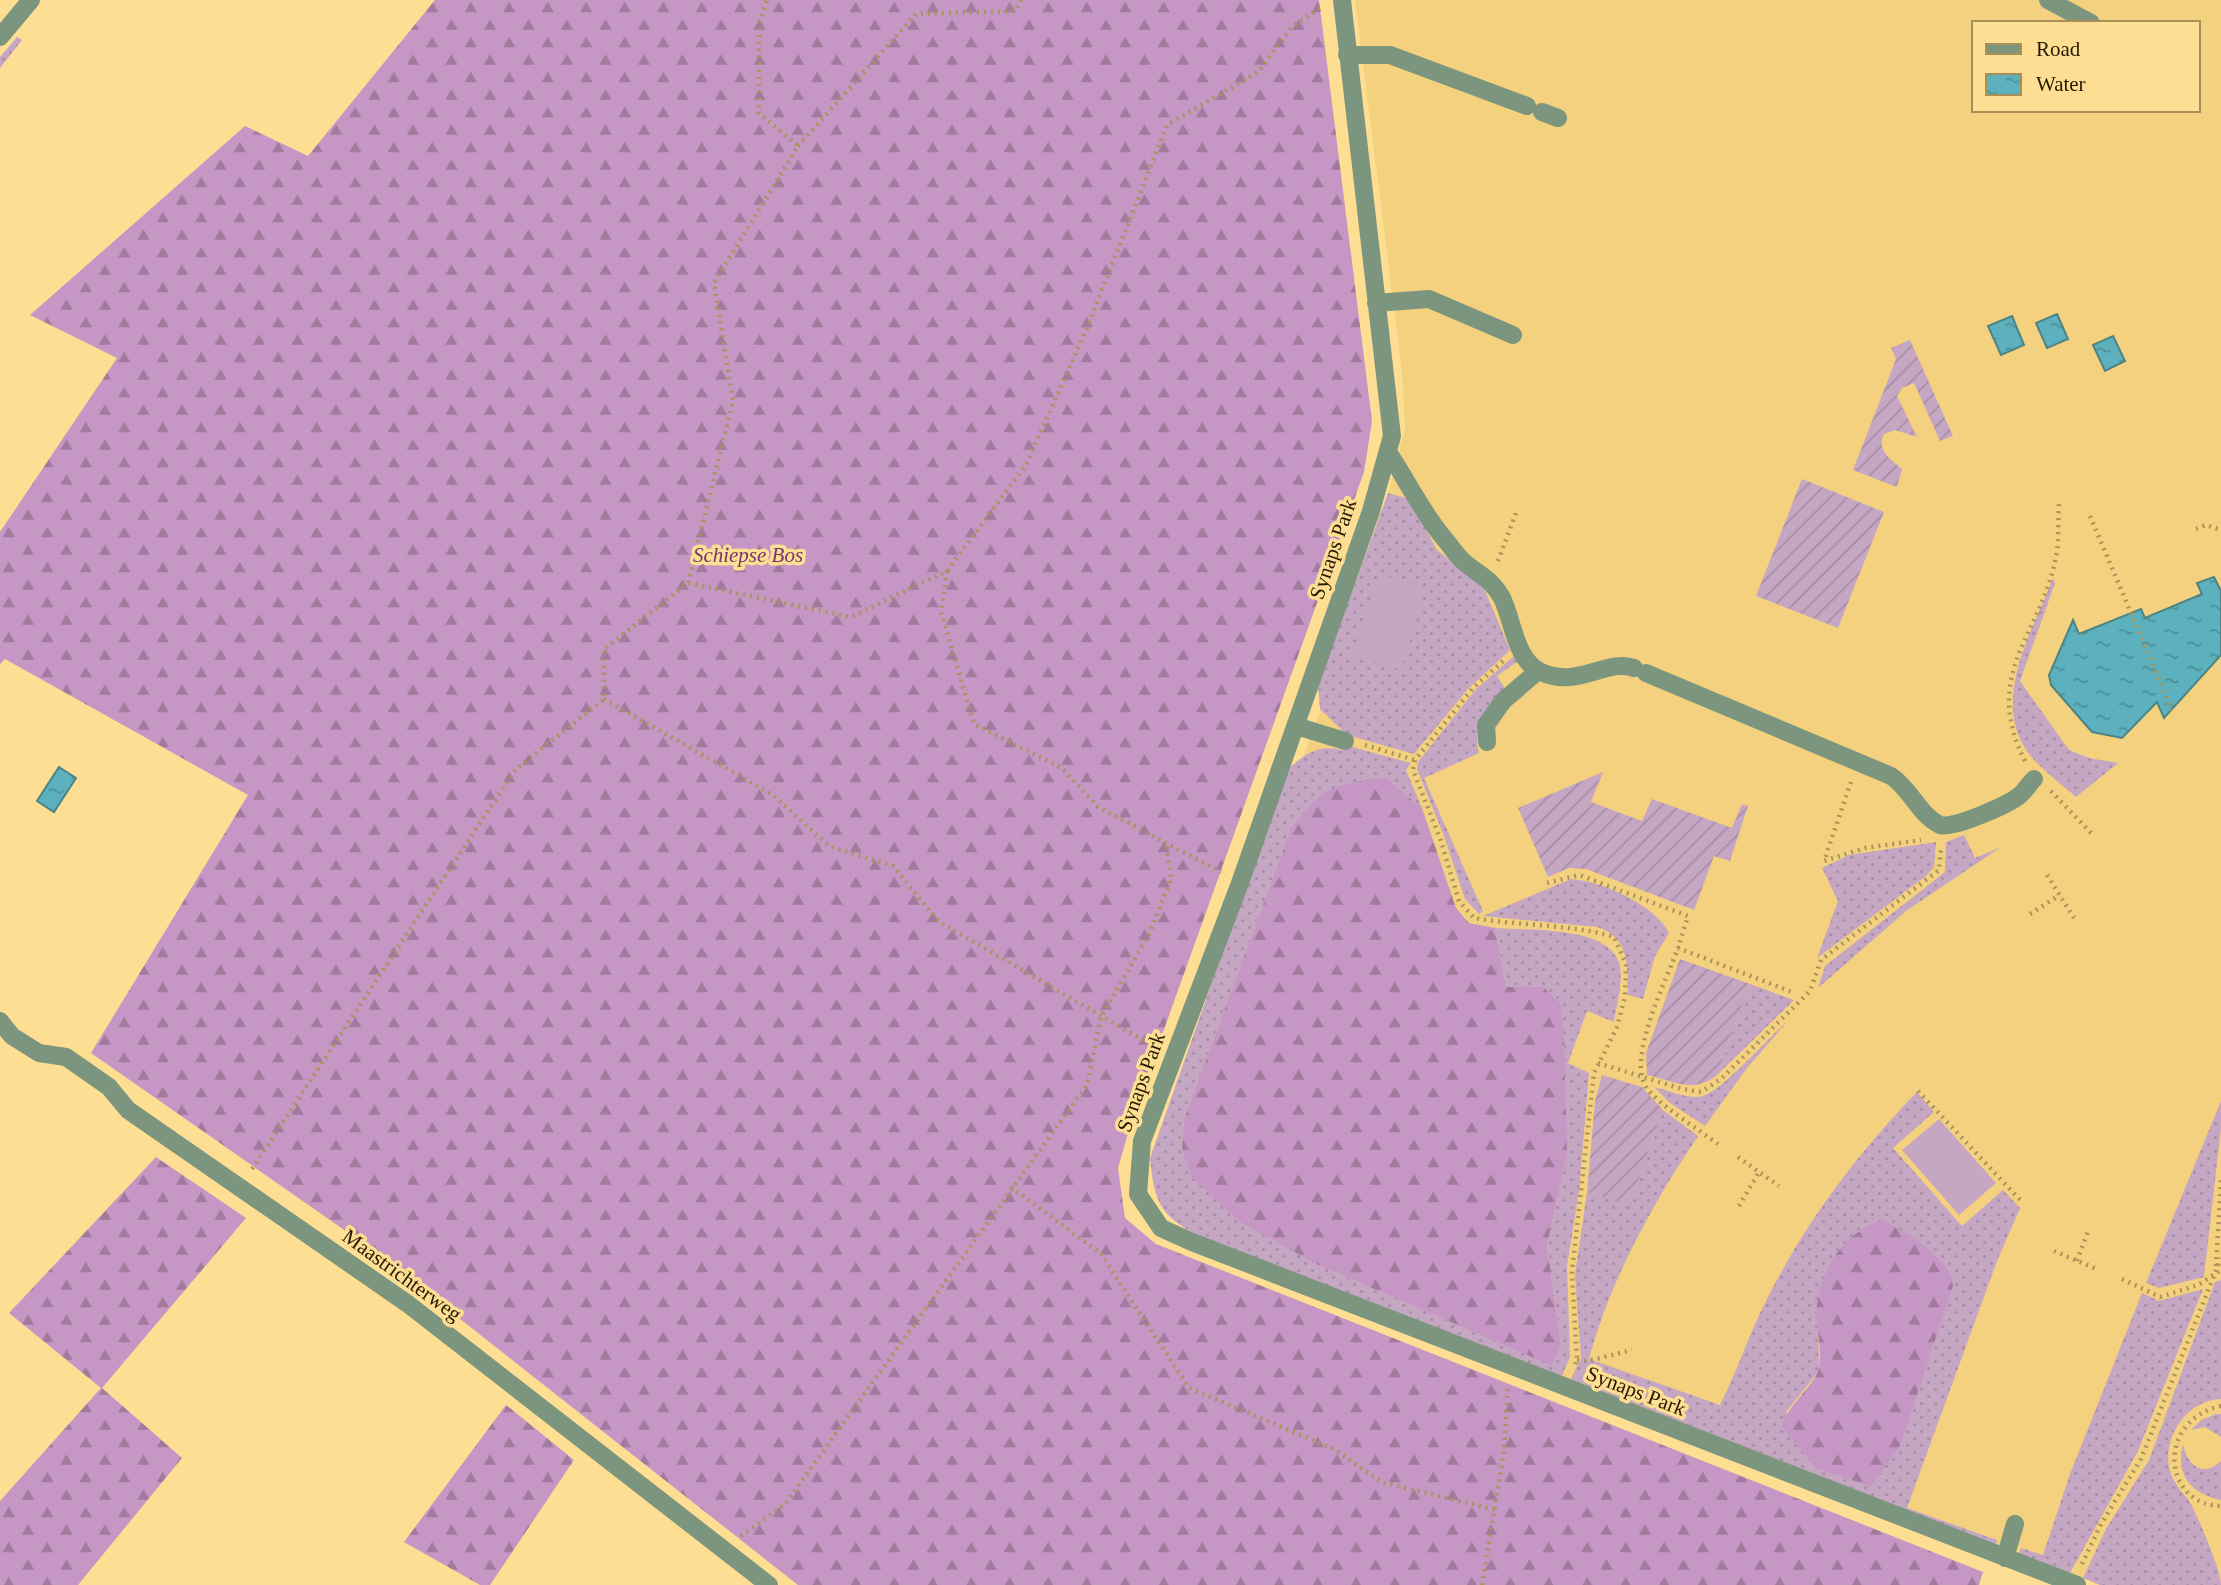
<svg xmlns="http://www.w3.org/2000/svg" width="2221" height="1585" viewBox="0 0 2221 1585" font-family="Georgia,serif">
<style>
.built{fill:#f4d17e;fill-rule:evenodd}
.grass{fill:url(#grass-dots);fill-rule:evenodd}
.forest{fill:url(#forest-firs)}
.garden{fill:url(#garden-furrows)}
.pitch{fill:#c5a6c3}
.water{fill:url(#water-ripples);stroke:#4c8485;stroke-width:2}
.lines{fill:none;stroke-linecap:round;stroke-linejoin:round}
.path{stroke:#ab935a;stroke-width:4.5;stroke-dasharray:2 5;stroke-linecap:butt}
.minor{stroke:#7c957e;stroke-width:18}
.labels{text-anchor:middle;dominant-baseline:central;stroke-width:7;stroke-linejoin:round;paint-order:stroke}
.street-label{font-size:21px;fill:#251a00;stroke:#fede93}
.park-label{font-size:21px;font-style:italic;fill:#70366f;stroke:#fede93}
</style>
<defs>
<pattern id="grass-dots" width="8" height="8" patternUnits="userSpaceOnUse" patternTransform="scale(1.75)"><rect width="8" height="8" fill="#c5a6c3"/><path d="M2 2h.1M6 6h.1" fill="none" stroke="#a98ea6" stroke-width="1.8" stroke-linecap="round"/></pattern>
<pattern id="forest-firs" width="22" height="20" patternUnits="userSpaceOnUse" patternTransform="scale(1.75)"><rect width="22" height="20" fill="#c696c4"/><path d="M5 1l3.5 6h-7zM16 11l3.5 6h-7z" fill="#a17a9d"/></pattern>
<pattern id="garden-furrows" width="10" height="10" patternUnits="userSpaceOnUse" patternTransform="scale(1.75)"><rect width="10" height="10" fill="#c5a6c3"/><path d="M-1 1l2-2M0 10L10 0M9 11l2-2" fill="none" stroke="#a98ea6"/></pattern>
<pattern id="water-ripples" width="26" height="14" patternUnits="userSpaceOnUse" patternTransform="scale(1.75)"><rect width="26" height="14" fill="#5db1be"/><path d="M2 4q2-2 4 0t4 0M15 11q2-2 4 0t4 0" fill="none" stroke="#4d8f98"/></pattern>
</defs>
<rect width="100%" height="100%" fill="#fede93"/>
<path class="built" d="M 1355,0 L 2221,0 L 2221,1585 L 2100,1585 L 1548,1371 L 1195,1229 L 1158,1161 L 1323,702 L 1388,493 L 1405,429 L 1402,373 ZM 1974,23 L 2198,23 L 2198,110 L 1974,110 Z"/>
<path class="grass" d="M 17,37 L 22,40 L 0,68 L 0,57 Z
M 1388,493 L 1410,499 L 1437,550 L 1483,586 L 1510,650 L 1468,689 L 1414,754 L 1347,735 L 1320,709 L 1318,685 Z
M 2053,578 L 2055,583 L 2020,681 L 2069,750 L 2089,758 L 2118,763 L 2076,797 C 2059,782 2033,764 2022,743 C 1995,691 2034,628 2053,578 Z
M 1514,656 L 1518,661 L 1497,676 L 1506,690 C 1486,708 1472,724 1479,753 L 1424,778 L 1483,911 L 1479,914 L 1465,899 L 1444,836 L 1417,769 L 1418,762 L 1476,689 Z
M 1345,745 L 1411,763 L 1406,770 L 1422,808 L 1386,778 L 1290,831 L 1184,1119 L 1182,1148 L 1318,1265 L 1551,1364 L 1561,1346 L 1547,1245 L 1567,1155 L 1506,987 L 1495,928 C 1529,931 1605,925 1619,962 C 1624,979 1617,1004 1614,1022 L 1587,1011 L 1568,1063 L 1589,1073 L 1579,1191 L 1567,1266 L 1570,1357 L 1562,1376 L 1197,1235 C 1159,1215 1154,1200 1150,1158 L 1287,770 C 1305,754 1318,744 1343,750 Z
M 1964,835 L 1975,858 L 2001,847 L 1906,911 L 1818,988 L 1825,966 L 1945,872 L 1946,842 Z
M 1936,842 L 1934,867 L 1926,876 L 1817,958 L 1838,901 L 1822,868 L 1849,855 Z
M 1571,879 C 1602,881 1655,905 1669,933 L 1655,956 L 1643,999 L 1628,995 C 1628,966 1629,937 1597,927 L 1483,916 Z
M 1750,984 L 1794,1000 L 1717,1075 Z
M 1787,1022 L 1747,1068 L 1705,1126 L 1670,1103 L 1654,1087 C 1668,1090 1689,1100 1703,1096 C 1723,1090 1768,1038 1787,1022 Z
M 1917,1092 L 1934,1112 L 1893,1148 L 1962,1226 L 2003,1190 L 2020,1208 L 1997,1261 L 1907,1508 L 1997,1540 L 1996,1545 L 1571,1379 L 1581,1358 L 1575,1275 L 1587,1192 L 1630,1204 L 1663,1110 L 1698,1136 C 1653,1203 1610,1280 1589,1359 L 1720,1405 C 1735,1376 1746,1343 1760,1313 C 1800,1230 1853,1158 1917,1092 ZM 1818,1299 L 1871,1486 L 1786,1412 L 1819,1371 Z
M 2221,1101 L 2221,1128 L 2204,1277 L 2159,1288 L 2146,1283 Z
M 2221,1280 L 2221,1399 C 2204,1400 2190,1408 2180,1422 C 2168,1439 2163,1462 2175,1482 C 2179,1490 2187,1497 2191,1504 C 2199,1520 2221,1570 2221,1585 L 2100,1585 L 2083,1578 L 2106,1529 L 2149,1460 L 2215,1282 Z
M 2203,1289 L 2138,1451 L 2070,1573 L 2019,1554 L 2021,1548 L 2043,1555 L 2070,1474 L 2142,1293 L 2159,1301 Z
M 2216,1414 L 2221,1414 L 2221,1437 L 2205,1427 L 2191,1430 L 2201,1420 Z
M 2183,1444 C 2187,1464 2202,1479 2221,1461 L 2221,1500 C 2191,1494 2175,1475 2183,1444 Z"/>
<path class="forest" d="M 435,0 L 1319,0 L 1372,421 L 1364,472 L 1134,1113 L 1118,1168 L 1125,1218 L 1156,1244 L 1983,1572 L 1979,1585 L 798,1585 L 370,1248 L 91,1053 L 248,795 L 5,659 L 0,664 L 0,532 L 117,358 L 30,315 L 245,126 L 308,156 Z
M 1386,778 L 1422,808 L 1456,908 L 1469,923 L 1495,928 L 1506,987 L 1543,987 L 1560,1003 L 1564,1032 L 1567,1155 L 1547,1245 L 1561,1346 L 1551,1365 L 1318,1265 L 1237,1220 L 1192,1177 L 1182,1148 L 1184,1119 L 1290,831 C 1323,785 1332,785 1386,778 Z
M 156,1157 L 246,1218 L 102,1388 L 182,1458 L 78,1585 L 0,1585 L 0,1501 L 101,1388 L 9,1313 Z
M 1883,1220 C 1908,1235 1949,1255 1953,1286 L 1900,1446 L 1871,1486 L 1815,1468 L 1782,1426 C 1788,1404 1816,1384 1819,1368 C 1823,1346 1813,1321 1818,1298 C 1826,1261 1846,1232 1883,1220 Z
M 506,1405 L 574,1460 L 490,1585 L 480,1585 L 404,1542 Z"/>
<path class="garden" d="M 1910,340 L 1953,436 L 1940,441 L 1914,383 L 1902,388 L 1897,396 L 1917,437 L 1895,430 L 1884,434 C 1876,450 1890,459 1902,469 L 1897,487 L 1853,470 L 1896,359 L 1891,348 Z
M 1802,479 L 1884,512 L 1838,628 L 1756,596 Z
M 1603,772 L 1591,802 L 1642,821 L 1652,799 L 1732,828 L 1742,804 L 1748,806 L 1730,861 L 1714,856 L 1694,910 L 1586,869 L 1569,868 L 1548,877 L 1518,808 Z
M 1680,959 L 1750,984 L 1717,1075 C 1694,1094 1673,1081 1647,1075 L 1646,1053 Z
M 1602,1075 L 1642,1087 L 1663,1110 L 1630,1205 L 1587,1192 L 1595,1101 Z"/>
<path class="pitch" d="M 1379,574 L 1426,589 L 1401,670 L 1353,655 Z
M 1939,1119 L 1996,1183 L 1959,1215 L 1902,1150 Z"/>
<path class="water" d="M 2057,314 L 2068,339 L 2047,348 L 2036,323 Z
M 2012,316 L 2024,345 L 2001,355 L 1988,326 Z
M 2113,336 L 2125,361 L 2105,371 L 2093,345 Z
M 2214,577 L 2221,591 L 2221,655 L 2164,718 L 2157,702 L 2122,738 L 2092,732 L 2051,685 L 2049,675 L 2073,620 L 2079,634 L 2141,609 L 2145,618 L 2202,594 L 2197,583 Z
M 59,767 L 76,778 L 54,812 L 37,801 Z"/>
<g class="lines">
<path class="path" d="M 798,146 L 916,14 L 1015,11 L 1021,0
M 2090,516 L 2172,710
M 2196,529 L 2206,525 L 2221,530
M 1498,561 L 1516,513
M 947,571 L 941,612 L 974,724 L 1062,768 L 1098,807 L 1221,872
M 688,583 L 733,401 L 714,283 L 798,146 L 759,113 L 759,26 L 767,0
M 1503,661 L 1473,688 L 1415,760 L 1413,770 L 1440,838 L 1459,901 L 1474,918 C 1519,926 1572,924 1614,937 L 1626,964 L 1625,996 L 1617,1027 L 1594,1073 L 1572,1272 L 1577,1360 L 1574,1367
M 604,699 L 773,795 L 829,846 L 893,866 L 938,921 L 1153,1046
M 1365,745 L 1415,760
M 2025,761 C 1980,671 2043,635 2057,552 C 2059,536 2058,519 2059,503
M 1851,782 L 1824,861 L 1865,848 L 1921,840
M 2051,791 L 2091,833
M 2047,875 L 2074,918
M 1547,883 L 1579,875 L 1688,916 L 1678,948
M 2030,914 L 2060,895
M 1598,1063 L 1682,1089 L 1701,1092 L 1721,1079 L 1810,991 L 1821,960 L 1939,870 L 1941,848
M 1918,1091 L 2022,1202
M 1718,1144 C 1701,1131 1656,1103 1646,1087 C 1627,1057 1667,979 1678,948 L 1792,992
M 1738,1157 L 1779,1186
M 252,1169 L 515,770 L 604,699 L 604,649 L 688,583 L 851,617 L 947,571 L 1026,465 L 1087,328 L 1167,125 L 1258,72 L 1292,27 L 1322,7
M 1011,1187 L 1101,1254 L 1189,1388 L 1334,1449 L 1381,1482 L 1496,1510
M 1739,1206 L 1759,1172
M 2054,1251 L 2099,1270
M 2077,1261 L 2088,1231
M 2216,1266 L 2221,1180
M 2122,1279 L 2160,1297 L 2198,1285 L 2221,1270
M 1577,1360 L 1588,1361 L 1632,1350
M 2221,1406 C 2156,1420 2162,1505 2221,1506
M 741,1536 L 785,1504 L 1087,1085 L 1101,1017 L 1149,934 L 1171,879 L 1166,842
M 2082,1564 L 2101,1524 L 2141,1459 L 2221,1258
M 1482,1585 L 1504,1451 L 1508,1386"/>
<path class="minor" d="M 1342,0 L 1392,436 L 1371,511 L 1240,883 L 1142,1141 L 1138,1194 L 1161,1228 L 1192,1242 L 2077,1585
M 2048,0 L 2091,23
M 0,37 L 31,0
M 1347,55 L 1390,55 L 1527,106
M 1542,112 L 1558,118
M 1376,303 L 1429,299 L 1513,335
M 1388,452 C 1407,480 1422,512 1443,537 C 1450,545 1456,555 1464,562 C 1479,575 1492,579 1502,598 C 1513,620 1515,660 1541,672 C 1578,689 1607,658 1634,668
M 1646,673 L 1891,776 C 1911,789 1918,814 1940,825 C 1951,830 2010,804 2020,795 C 2025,791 2029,784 2034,779
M 1296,726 L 1345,741
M 1487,742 L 1486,725 L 1503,701 L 1538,671
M 0,1021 L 12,1036 L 39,1053 L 66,1057 L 109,1087 L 128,1110 L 408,1304 L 769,1585
M 2005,1558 L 2015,1524"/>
</g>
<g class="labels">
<g class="street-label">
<text transform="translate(1333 549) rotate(-71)">Synaps Park</text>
<text transform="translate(1141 1082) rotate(-70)">Synaps Park</text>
<text transform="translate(402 1275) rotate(36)">Maastrichterweg</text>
<text transform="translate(1636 1391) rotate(21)">Synaps Park</text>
</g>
<g class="park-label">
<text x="748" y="555">Schiepse Bos</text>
</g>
</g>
<rect x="1972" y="21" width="228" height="91" fill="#fede93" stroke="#a79058" stroke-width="2"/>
<rect x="1986" y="44" width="35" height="10" fill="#7c957e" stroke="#a79058" stroke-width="2"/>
<text x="2036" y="56" font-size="21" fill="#251a00">Road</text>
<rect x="1986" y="74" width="35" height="21" fill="url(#water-ripples)" stroke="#a79058" stroke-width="2"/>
<text x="2036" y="91" font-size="21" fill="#251a00">Water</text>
</svg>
